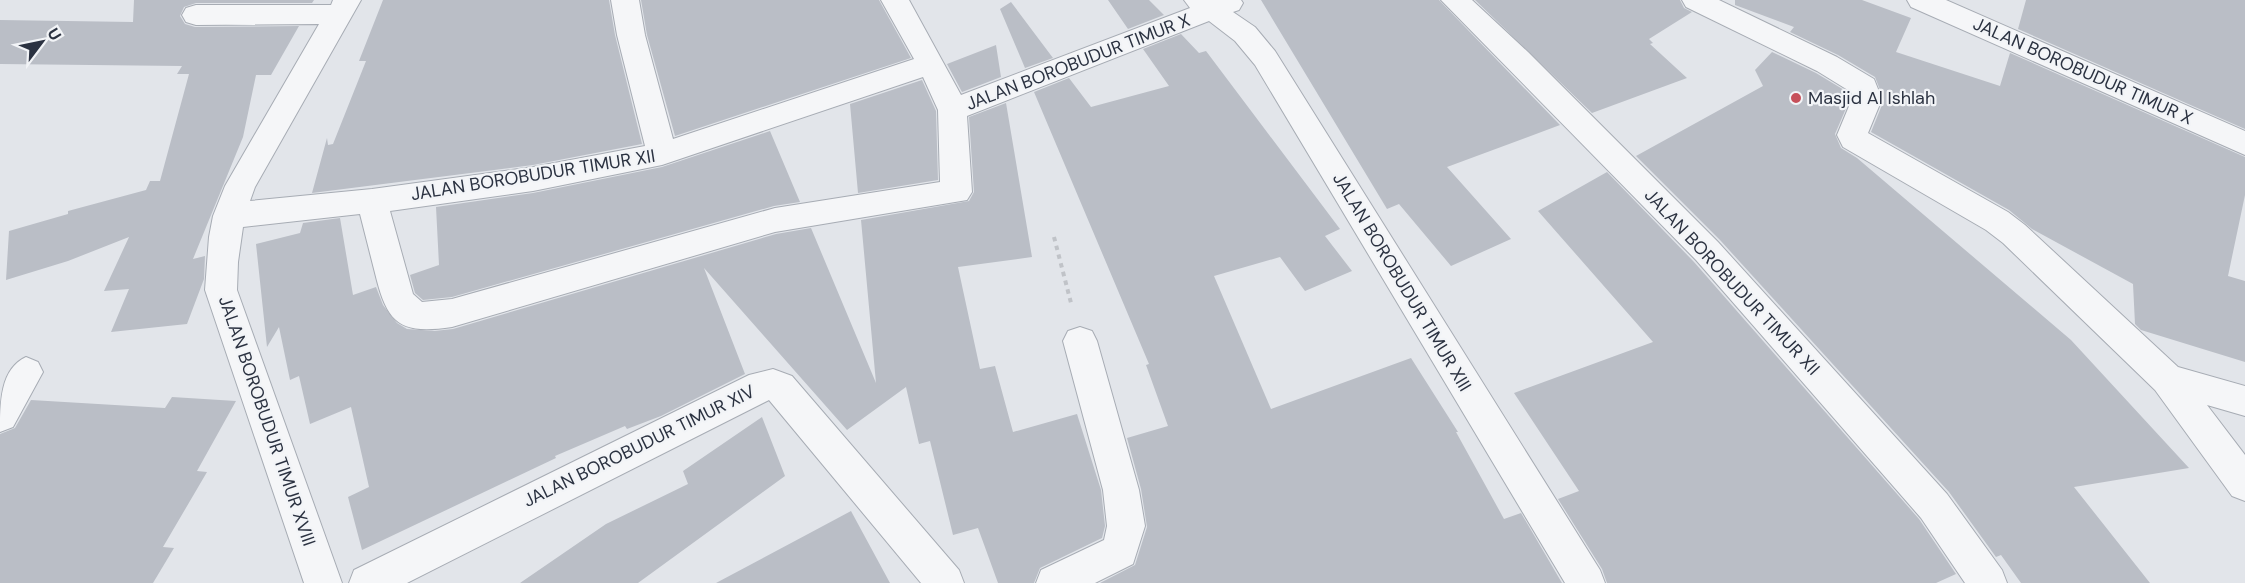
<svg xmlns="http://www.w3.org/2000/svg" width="2245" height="583" viewBox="0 0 2245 583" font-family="'DM Sans',sans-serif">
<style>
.building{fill:#babec6}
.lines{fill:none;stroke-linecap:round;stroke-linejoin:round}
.minor-casing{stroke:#a7acb4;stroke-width:2}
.path{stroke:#c0c3c8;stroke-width:4;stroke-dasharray:4.5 4.5;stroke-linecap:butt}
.minor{fill:#f5f6f8;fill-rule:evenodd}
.poi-dot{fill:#c6505a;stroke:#f2f4f7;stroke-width:2}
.labels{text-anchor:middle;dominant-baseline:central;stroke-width:4.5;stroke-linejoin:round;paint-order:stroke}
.street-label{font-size:18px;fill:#2b3241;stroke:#f2f4f7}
.poi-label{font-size:18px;fill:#2b3241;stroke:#f2f4f7;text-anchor:start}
</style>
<rect width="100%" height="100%" fill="#e2e5ea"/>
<path class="building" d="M 134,0 L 314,0 L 312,3 L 196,3 L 184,7 L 180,16 L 185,24 L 195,27 L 299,26 L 271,75 L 256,75 L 243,137 L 193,259 L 205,256 L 204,279 L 187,324 L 111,332 L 129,289 L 104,291 L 129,237 L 68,261 L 6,280 L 9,231 L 68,214 L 68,211 L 146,190 L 150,181 L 160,181 L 189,74 L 177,74 L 182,66 L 0,64 L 0,20 L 133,22 Z
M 383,0 L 609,0 L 615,35 L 642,144 L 533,165 L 312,193 L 327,138 L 328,145 L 333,144 L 366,61 L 359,61 Z
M 641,0 L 879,0 L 911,58 L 675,136 L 647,35 Z
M 1108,0 L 1149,0 L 1164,15 L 1128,29 Z
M 1261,0 L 1439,0 L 1560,125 L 1447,167 L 1511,239 L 1451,266 L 1399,204 L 1387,209 Z
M 1475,0 L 1680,0 L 1684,8 L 1692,12 L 1649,39 L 1653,43 L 1650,44 L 1687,78 L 1592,113 Z
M 1735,0 L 1862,0 L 1911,18 L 1896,52 L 2000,86 L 2010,53 L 2245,157 L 2245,195 L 2228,276 L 2245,281 L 2245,362 L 2141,330 L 2135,324 L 2133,284 L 2032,229 L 2009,210 L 1871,132 L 1884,100 L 1875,77 L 1838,55 L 1790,32 L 1794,27 L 1735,5 Z
M 2026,0 L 2245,0 L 2245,129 L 2018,29 Z
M 1011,2 L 1053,58 L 1025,68 L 1000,9 Z
M 1181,34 L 1199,53 L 1206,51 L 1340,229 L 1325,236 L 1352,271 L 1305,291 L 1280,257 L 1214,276 L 1271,409 L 1411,358 L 1458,432 L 1456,432 L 1504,519 L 1521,513 L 1562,583 L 1100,583 L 1135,565 L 1147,527 L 1141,489 L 1127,438 L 1168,426 L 1146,365 L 1149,364 L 1034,92 L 1069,78 L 1091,107 L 1169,86 L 1143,49 Z
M 996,45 L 1001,77 L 962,92 L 947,64 Z
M 1772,52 L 1816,73 L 1849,93 L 1850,99 L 1835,134 L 1841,148 L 1857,158 L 2071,340 L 2189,468 L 2074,487 L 2150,583 L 2021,583 L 2001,555 L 1996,557 L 1949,492 L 1720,240 L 1636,156 L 1763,86 L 1755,70 Z
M 922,80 L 936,111 L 938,180 L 858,193 L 850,104 Z
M 1006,103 L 1032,257 L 958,267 L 980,369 L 995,366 L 1013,432 L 1077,414 L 1101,490 L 1105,526 L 1102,538 L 1040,568 L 1034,583 L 998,583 L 978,528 L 953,535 L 930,441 L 919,444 L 906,387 L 847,430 L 704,268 L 745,374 L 661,416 L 627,429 L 625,426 L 555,456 L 556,458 L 362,550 L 348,497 L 369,487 L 351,407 L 310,424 L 299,376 L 290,380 L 279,327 L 267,347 L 256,244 L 300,233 L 303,223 L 340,218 L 353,295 L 376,287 L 383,305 L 397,323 L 407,329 L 434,331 L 453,329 L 776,234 L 811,228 L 876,383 L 861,220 L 969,201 L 974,192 L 969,117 Z
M 770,131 L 800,202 L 774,206 L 452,297 L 423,300 L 415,293 L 410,275 L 439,265 L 436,207 L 533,193 L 662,167 Z
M 1607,172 L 1694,262 L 1919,519 L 1956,574 L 1936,583 L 1607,583 L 1602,569 L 1558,499 L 1579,491 L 1514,393 L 1653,342 L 1538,211 Z
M 172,397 L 236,401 L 197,471 L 207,472 L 163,547 L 174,548 L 153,583 L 0,583 L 0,434 L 15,428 L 31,400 L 165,408 Z
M 762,417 L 785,476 L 638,583 L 520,583 L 606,524 L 688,484 L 683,471 Z
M 851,511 L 890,583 L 716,583 L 808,534 Z"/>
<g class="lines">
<defs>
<path id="minor" d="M 333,0 L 361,0 L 255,187 L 250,201 L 372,189 L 533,167 L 645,146 L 617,35 L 611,0 L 639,0 L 645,35 L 673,139 L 914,59 L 881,0 L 909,0 L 961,95 L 1190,8 L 1184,0 L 1241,0 L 1243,3 L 1239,10 L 1233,12 L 1255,27 L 1275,51 L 1600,570 L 1605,583 L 1565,583 L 1255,65 L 1235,41 L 1209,21 L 967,116 L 972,192 L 967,200 L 775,232 L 452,327 C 399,335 387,323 375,273 C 370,253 365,234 360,214 L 243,227 L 238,262 L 237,290 L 342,583 L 304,583 L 205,290 L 209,237 L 213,216 L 225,186 L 319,24 L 196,25 L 186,22 L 182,15 L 186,8 L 196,5 L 331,5 ZM 923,77 L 938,110 L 940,182 L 775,208 L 452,299 L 422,302 L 413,294 L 390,211 L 533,191 L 662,165 Z
M 1441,0 L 1472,0 L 1528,52 L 1718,242 L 1947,494 L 2002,570 L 2007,583 L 1965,583 L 1921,518 L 1696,260 Z
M 1682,0 L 1719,0 L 1837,57 L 1874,79 L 1882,99 L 1868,133 L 2008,212 L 2025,225 L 2178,367 L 2245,386 L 2245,416 L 2207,405 L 2245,455 L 2245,501 L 2232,496 L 2155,390 L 2003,243 L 1986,230 L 1843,147 L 1837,135 L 1852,99 L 1851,92 L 1817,71 L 1686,7 Z
M 1907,0 L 1946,0 L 2245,131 L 2245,155 L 1911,7 Z
M 1080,327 L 1092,331 L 1097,341 L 1139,490 L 1145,526 L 1133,564 L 1095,583 L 1036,583 L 1041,570 L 1104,540 L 1107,526 L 1103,490 L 1063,341 L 1068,331 Z
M 26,357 L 38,362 L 43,372 L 13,427 L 0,432 C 0,403 0,369 26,357 Z
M 773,369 L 792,376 L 959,570 L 964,583 L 921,583 L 769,400 L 407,583 L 349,583 L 354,570 L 749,375 Z"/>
</defs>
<use href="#minor" class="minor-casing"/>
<path class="path" d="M 1054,237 L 1071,303"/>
<use href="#minor" class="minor"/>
</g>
<circle class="poi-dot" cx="1796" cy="98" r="6"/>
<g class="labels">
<g class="street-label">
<text transform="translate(1078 62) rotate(-21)">JALAN BOROBUDUR TIMUR X</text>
<text transform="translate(2083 71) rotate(24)">JALAN BOROBUDUR TIMUR X</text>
<text transform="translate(533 175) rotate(-9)">JALAN BOROBUDUR TIMUR XII</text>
<text transform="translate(1402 282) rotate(59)">JALAN BOROBUDUR TIMUR XIII</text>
<text transform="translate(1732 282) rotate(47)">JALAN BOROBUDUR TIMUR XII</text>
<text transform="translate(267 421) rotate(71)">JALAN BOROBUDUR TIMUR XVIII</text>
<text transform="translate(639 446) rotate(-26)">JALAN BOROBUDUR TIMUR XIV</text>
</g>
<g class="poi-label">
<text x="1808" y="98">Masjid Al Ishlah</text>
</g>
</g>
<g transform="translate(42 42) rotate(58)" stroke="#f2f4f7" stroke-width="4.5" paint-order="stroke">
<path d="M0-4.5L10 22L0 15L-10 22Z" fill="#2b3241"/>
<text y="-9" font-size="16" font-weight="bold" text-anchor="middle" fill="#2b3241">U</text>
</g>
</svg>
